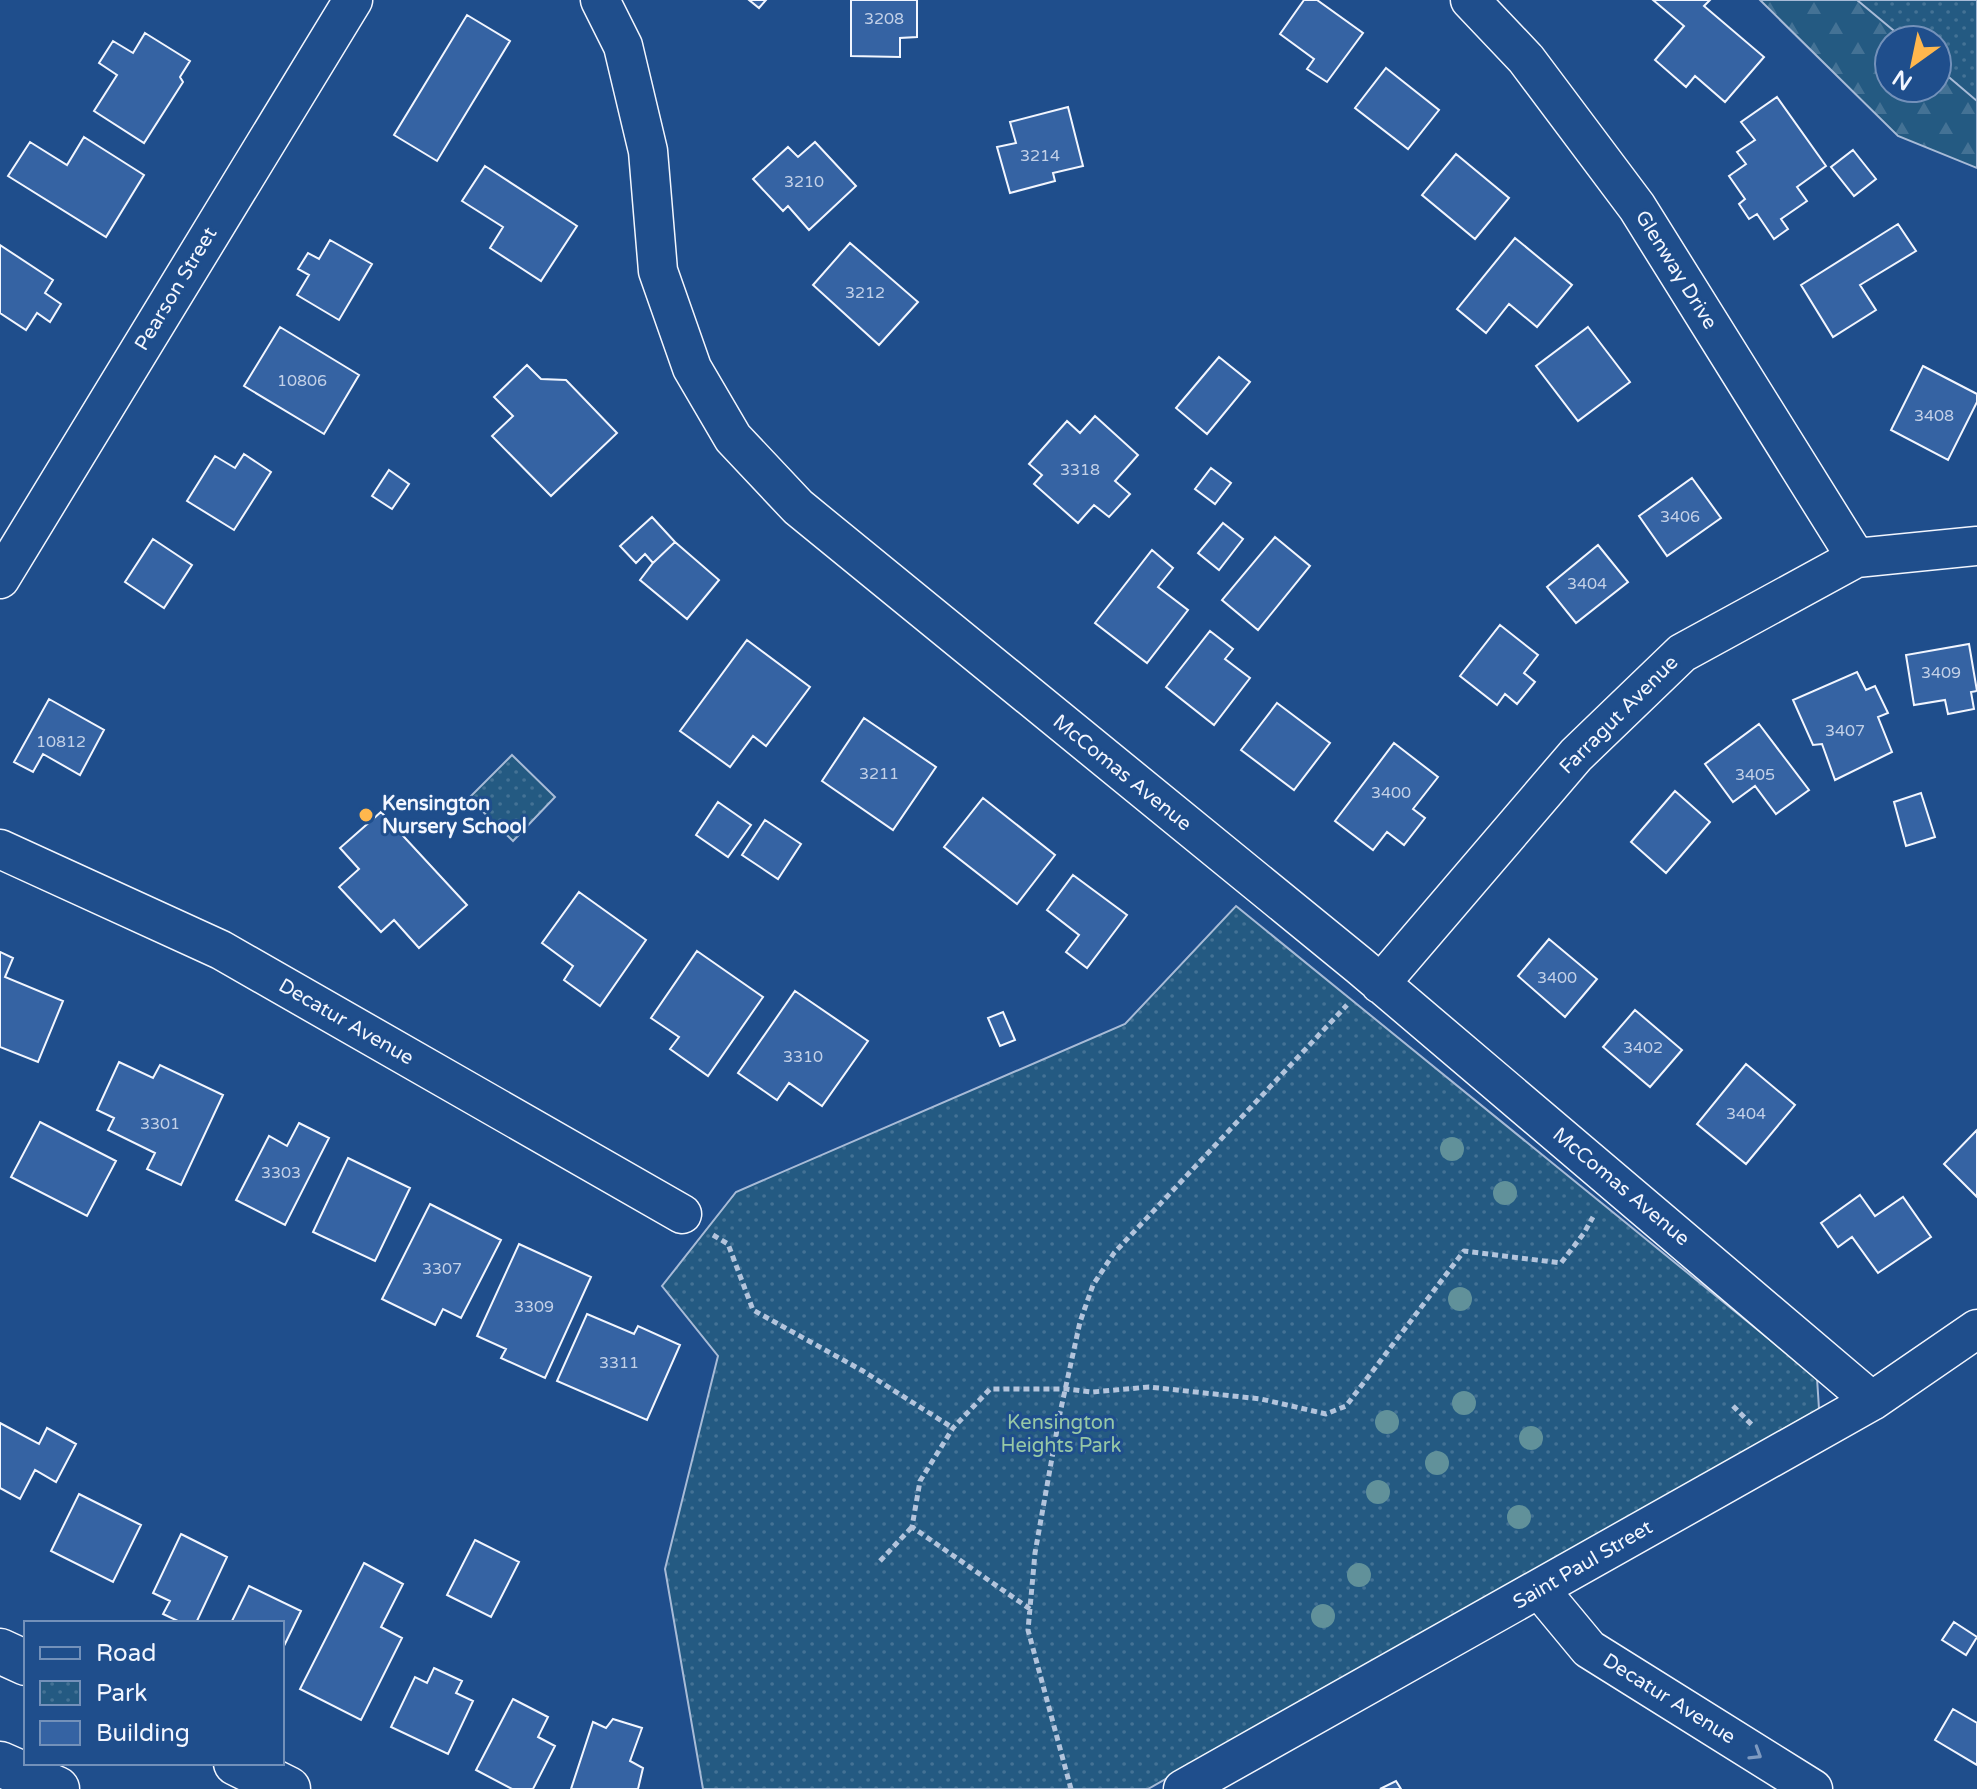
<svg xmlns="http://www.w3.org/2000/svg" width="1977" height="1789" viewBox="0 0 1977 1789" font-family="'Varela Round',sans-serif">
<style>
.forest{fill:url(#forest-firs);stroke:#a8bbd7;stroke-width:2;fill-rule:evenodd}
.park{fill:url(#park-dots);stroke:#a8bbd7;stroke-width:2}
.building{fill:#3563a3;stroke:#f2f6ff;stroke-width:2}
.lines{fill:none;stroke-linecap:round;stroke-linejoin:round}
.minor-casing{stroke:#f2f6ff;stroke-width:41}
.primary-casing{stroke:#f2f6ff;stroke-width:47}
.path{stroke:#b3c4dc;stroke-width:5;stroke-dasharray:6 4;stroke-linecap:butt}
.minor{stroke:#1f4e8c;stroke-width:38}
.primary{stroke:#1f4e8c;stroke-width:44}
.tree{fill:#61919a}
.oneway{stroke:#7e9ac0}
.poi-dot{fill:#ffb74d;stroke:#1f4e8c;stroke-width:3}
.labels{text-anchor:middle;dominant-baseline:central;stroke-width:6;stroke-linejoin:round;paint-order:stroke}
.number-label{font-size:16px;fill:#c3d1e8}
.street-label{font-size:20px;fill:#f2f6ff;stroke:#1f4e8c}
.poi-label{font-size:20px;font-weight:bold;fill:#f2f6ff;stroke:#1f4e8c;text-anchor:start}
.park-label{font-size:20px;fill:#97c8a6;stroke:#1f4e8c}
</style>
<defs>
<pattern id="forest-firs" width="22" height="20" patternUnits="userSpaceOnUse" patternTransform="scale(2)"><rect width="22" height="20" fill="#245a82"/><path d="M5 1l3.5 6h-7zM16 11l3.5 6h-7z" fill="#447295"/></pattern>
<pattern id="park-dots" width="8" height="8" patternUnits="userSpaceOnUse" patternTransform="scale(2)"><rect width="8" height="8" fill="#245a82"/><path d="M2 2h.1M6 6h.1" fill="none" stroke="#447295" stroke-width="1.8" stroke-linecap="round"/></pattern>
</defs>
<rect width="100%" height="100%" fill="#1f4e8c"/>
<path class="forest" d="M 1760,0 L 1977,0 L 1977,168 L 1898,136 ZM 1889,40 L 1937,40 L 1937,88 L 1889,88 Z"/>
<path class="park" d="M 1857,0 L 1977,0 L 1977,101 L 1937,67 L 1937,40 L 1905,40 Z
M 512,755 L 555,797 L 513,841 L 469,798 Z
M 1236,906 L 1817,1378 L 1819,1409 L 1148,1789 L 703,1789 L 665,1569 L 718,1356 L 662,1286 L 736,1192 L 1125,1024 Z"/>
<path class="building" d="M 749,0 L 766,0 L 759,8 Z
M 851,0 L 917,0 L 917,37 L 900,38 L 900,57 L 851,56 Z
M 1304,0 L 1317,0 L 1363,33 L 1327,82 L 1307,69 L 1314,59 L 1280,34 Z
M 1653,0 L 1710,0 L 1704,6 L 1764,57 L 1725,102 L 1695,76 L 1686,87 L 1655,60 L 1684,26 Z
M 467,15 L 510,41 L 437,161 L 394,135 Z
M 145,33 L 190,61 L 180,77 L 183,82 L 144,143 L 94,111 L 117,75 L 99,63 L 113,41 L 133,53 Z
M 1386,68 L 1439,110 L 1408,149 L 1355,108 Z
M 1777,97 L 1826,166 L 1797,187 L 1807,201 L 1781,219 L 1788,229 L 1774,239 L 1757,214 L 1749,219 L 1739,204 L 1745,199 L 1729,176 L 1746,164 L 1737,152 L 1755,140 L 1741,122 Z
M 1068,107 L 1083,166 L 1053,173 L 1055,181 L 1010,193 L 997,147 L 1016,143 L 1010,122 Z
M 84,137 L 144,175 L 106,237 L 8,176 L 30,142 L 67,165 Z
M 815,142 L 856,186 L 809,230 L 788,206 L 783,211 L 753,179 L 788,147 L 798,157 Z
M 1853,150 L 1876,179 L 1854,196 L 1831,167 Z
M 1456,154 L 1509,198 L 1475,239 L 1422,195 Z
M 485,166 L 577,226 L 541,281 L 490,248 L 503,227 L 462,201 Z
M 1898,224 L 1916,251 L 1860,285 L 1876,310 L 1833,337 L 1801,285 Z
M 1515,238 L 1572,285 L 1537,327 L 1509,304 L 1486,333 L 1457,309 Z
M 330,240 L 372,264 L 339,320 L 297,295 L 309,275 L 298,269 L 308,253 L 319,259 Z
M 850,243 L 918,302 L 879,345 L 813,285 Z
M 0,245 L 53,280 L 45,293 L 61,304 L 50,322 L 37,313 L 26,330 L 0,313 Z
M 280,327 L 359,375 L 324,434 L 244,386 Z
M 1588,327 L 1630,382 L 1578,421 L 1536,366 Z
M 1219,357 L 1250,382 L 1207,434 L 1176,408 Z
M 527,365 L 541,379 L 566,380 L 617,433 L 551,496 L 492,436 L 513,416 L 494,397 Z
M 1923,366 L 1977,394 L 1977,402 L 1948,460 L 1891,430 Z
M 1095,416 L 1138,455 L 1115,481 L 1130,494 L 1109,517 L 1094,505 L 1078,523 L 1034,484 L 1042,475 L 1029,464 L 1067,421 L 1080,433 Z
M 244,454 L 271,472 L 234,530 L 187,501 L 215,456 L 235,468 Z
M 1211,468 L 1231,483 L 1215,504 L 1195,489 Z
M 389,470 L 409,484 L 392,509 L 372,496 Z
M 1692,478 L 1721,518 L 1667,556 L 1639,516 Z
M 652,517 L 675,542 L 653,563 L 645,554 L 636,563 L 620,546 Z
M 1223,523 L 1243,539 L 1219,570 L 1198,553 Z
M 1275,537 L 1310,566 L 1258,630 L 1222,600 Z
M 153,539 L 192,565 L 164,608 L 125,582 Z
M 675,542 L 719,580 L 687,619 L 640,580 L 653,563 Z
M 1598,545 L 1628,582 L 1576,623 L 1547,587 Z
M 1152,550 L 1173,568 L 1158,587 L 1188,610 L 1147,663 L 1095,623 Z
M 1500,625 L 1538,655 L 1524,673 L 1535,682 L 1517,704 L 1505,694 L 1497,705 L 1460,676 Z
M 1210,631 L 1233,649 L 1225,659 L 1250,678 L 1214,725 L 1166,687 Z
M 747,640 L 810,687 L 766,746 L 753,736 L 730,767 L 680,731 Z
M 1969,644 L 1977,691 L 1971,692 L 1974,709 L 1948,714 L 1945,700 L 1914,705 L 1906,655 Z
M 1857,672 L 1866,690 L 1875,686 L 1888,713 L 1878,717 L 1892,752 L 1835,780 L 1822,744 L 1813,745 L 1793,700 Z
M 49,699 L 104,730 L 80,775 L 43,754 L 33,772 L 14,762 Z
M 1277,703 L 1330,743 L 1294,790 L 1241,750 Z
M 864,718 L 936,767 L 893,830 L 822,781 Z
M 1759,724 L 1809,790 L 1776,814 L 1755,786 L 1733,802 L 1705,764 Z
M 1394,743 L 1438,777 L 1413,809 L 1425,818 L 1404,845 L 1387,832 L 1373,850 L 1335,821 Z
M 1675,791 L 1710,822 L 1666,873 L 1631,842 Z
M 1921,793 L 1935,837 L 1906,846 L 1894,802 Z
M 983,798 L 1055,855 L 1017,904 L 944,847 Z
M 718,802 L 751,825 L 728,857 L 696,835 Z
M 381,812 L 467,905 L 419,948 L 394,920 L 381,932 L 339,887 L 359,869 L 340,848 Z
M 765,820 L 801,844 L 778,879 L 742,855 Z
M 1073,875 L 1127,915 L 1087,968 L 1066,952 L 1079,935 L 1047,910 Z
M 579,892 L 646,940 L 600,1006 L 564,980 L 573,966 L 542,943 Z
M 1549,939 L 1597,979 L 1565,1017 L 1518,976 Z
M 697,951 L 763,997 L 708,1076 L 670,1049 L 679,1037 L 651,1018 Z
M 0,952 L 13,958 L 5,977 L 63,1001 L 38,1062 L 0,1047 Z
M 795,991 L 868,1041 L 822,1106 L 789,1083 L 777,1100 L 738,1073 Z
M 1635,1010 L 1682,1050 L 1650,1087 L 1603,1047 Z
M 1003,1012 L 1015,1040 L 1000,1046 L 988,1018 Z
M 119,1062 L 153,1078 L 160,1065 L 223,1095 L 181,1185 L 147,1169 L 155,1153 L 108,1130 L 114,1118 L 97,1110 Z
M 1746,1064 L 1795,1105 L 1746,1164 L 1697,1124 Z
M 40,1122 L 116,1161 L 87,1216 L 11,1177 Z
M 299,1123 L 329,1138 L 285,1225 L 236,1200 L 269,1136 L 287,1146 Z
M 1977,1130 L 1977,1197 L 1944,1164 Z
M 348,1158 L 410,1188 L 375,1261 L 313,1232 Z
M 1860,1195 L 1875,1216 L 1903,1197 L 1931,1237 L 1878,1273 L 1852,1237 L 1838,1247 L 1821,1223 Z
M 430,1204 L 501,1240 L 461,1318 L 443,1309 L 435,1325 L 382,1299 Z
M 519,1244 L 591,1277 L 545,1378 L 501,1358 L 506,1349 L 477,1336 Z
M 587,1314 L 634,1334 L 638,1326 L 680,1345 L 647,1420 L 557,1381 Z
M 0,1423 L 39,1444 L 47,1428 L 76,1444 L 56,1482 L 35,1470 L 20,1499 L 0,1488 Z
M 79,1494 L 141,1525 L 113,1582 L 51,1551 Z
M 181,1534 L 227,1557 L 196,1623 L 182,1623 L 163,1614 L 170,1601 L 153,1593 Z
M 475,1540 L 519,1562 L 491,1617 L 447,1595 Z
M 364,1563 L 403,1584 L 381,1627 L 402,1638 L 361,1720 L 300,1689 Z
M 249,1586 L 301,1611 L 282,1650 L 282,1623 L 231,1623 Z
M 1954,1622 L 1977,1637 L 1966,1655 L 1942,1640 Z
M 434,1668 L 462,1681 L 456,1693 L 473,1701 L 448,1754 L 391,1727 L 415,1677 L 427,1683 Z
M 513,1699 L 548,1717 L 538,1737 L 555,1746 L 533,1789 L 512,1789 L 476,1770 Z
M 1953,1709 L 1977,1723 L 1977,1765 L 1935,1740 Z
M 613,1719 L 642,1728 L 630,1761 L 643,1768 L 638,1789 L 571,1789 L 593,1722 L 606,1728 Z
M 1396,1781 L 1401,1789 L 1380,1789 Z"/>
<g class="lines">
<defs>
<path id="minor" d="M 600,0 L 623,46 L 648,151 L 658,271 L 692,368 L 733,438 L 798,507 L 1360,966 L 1872,1401
M 1470,0 L 1526,59 L 1637,207 L 1856,558
M 0,579 L 353,0
M 0,849 L 221,950 L 682,1214
M 1380,984 L 1576,755 L 1682,653 L 1856,558 L 1977,546
M 1540,1590 L 1589,1649 L 1813,1789
M 1183,1789 L 1872,1401 L 1977,1329"/>
<path id="primary" d="M 0,1651 L 26,1663
M 236,1763 L 288,1789
M 0,1764 L 57,1789"/>
</defs>
<use href="#minor" class="minor-casing"/>
<use href="#primary" class="primary-casing"/>
<path class="path" d="M 713,1235 L 728,1244 L 753,1310 L 863,1371 L 953,1428
M 1733,1406 L 1752,1425
M 880,1561 L 912,1527
M 1030,1609 L 912,1527 L 920,1481 L 953,1428 L 990,1389 L 1066,1389 L 1092,1392 L 1149,1387 L 1261,1399 L 1326,1414 L 1346,1406 L 1464,1251 L 1561,1263 L 1584,1233 L 1593,1217
M 1071,1789 L 1028,1630 L 1035,1553 L 1060,1413 L 1080,1322 L 1093,1285 L 1114,1253 L 1347,1005"/>
<use href="#minor" class="minor"/>
<use href="#primary" class="primary"/>
</g>
<g class="tree">
<circle cx="1452" cy="1149" r="12"/>
<circle cx="1505" cy="1193" r="12"/>
<circle cx="1460" cy="1299" r="12"/>
<circle cx="1464" cy="1403" r="12"/>
<circle cx="1387" cy="1422" r="12"/>
<circle cx="1531" cy="1438" r="12"/>
<circle cx="1437" cy="1463" r="12"/>
<circle cx="1378" cy="1492" r="12"/>
<circle cx="1519" cy="1517" r="12"/>
<circle cx="1359" cy="1575" r="12"/>
<circle cx="1323" cy="1616" r="12"/>
</g>
<defs><path id="oneway-chevron" d="M-2-3.5L2.5 0L-2 3.5" fill="none" stroke-width="1.6" stroke-linecap="round" stroke-linejoin="round" transform="scale(2)"/></defs>
<use class="oneway" href="#oneway-chevron" transform="translate(1756 1754) rotate(32)"/>
<circle class="poi-dot" cx="366" cy="815" r="8"/>
<g class="labels">
<g class="number-label">
<text x="884" y="19">3208</text>
<text x="1040" y="156">3214</text>
<text x="804" y="182">3210</text>
<text x="865" y="293">3212</text>
<text x="302" y="381">10806</text>
<text x="1934" y="416">3408</text>
<text x="1080" y="470">3318</text>
<text x="1680" y="517">3406</text>
<text x="1587" y="584">3404</text>
<text x="1941" y="673">3409</text>
<text x="1845" y="731">3407</text>
<text x="61" y="742">10812</text>
<text x="879" y="774">3211</text>
<text x="1755" y="775">3405</text>
<text x="1391" y="793">3400</text>
<text x="1557" y="978">3400</text>
<text x="1643" y="1048">3402</text>
<text x="803" y="1057">3310</text>
<text x="1746" y="1114">3404</text>
<text x="160" y="1124">3301</text>
<text x="281" y="1173">3303</text>
<text x="442" y="1269">3307</text>
<text x="534" y="1307">3309</text>
<text x="619" y="1363">3311</text>
</g>
<g class="street-label">
<text transform="translate(1676 270) rotate(58)">Glenway Drive</text>
<text transform="translate(176 289) rotate(-59)">Pearson Street</text>
<text transform="translate(1619 715) rotate(-45)">Farragut Avenue</text>
<text transform="translate(1122 773) rotate(39)">McComas Avenue</text>
<text transform="translate(346 1022) rotate(30)">Decatur Avenue</text>
<text transform="translate(1621 1187) rotate(40)">McComas Avenue</text>
<text transform="translate(1583 1565) rotate(-30)">Saint Paul Street</text>
<text transform="translate(1669 1699) rotate(32)">Decatur Avenue</text>
</g>
<g class="poi-label">
<text x="382" y="804">Kensington<tspan x="382" dy="23">Nursery School</tspan></text>
</g>
<g class="park-label">
<text x="1061" y="1423">Kensington<tspan x="1061" dy="23">Heights Park</tspan></text>
</g>
</g>
<rect x="24" y="1621" width="260" height="144" fill="#1f4e8c" stroke="#7391ba" stroke-width="2"/>
<rect x="40" y="1647" width="40" height="12" fill="#1f4e8c" stroke="#7391ba" stroke-width="2"/>
<text x="96" y="1661" font-size="24" fill="#f2f6ff">Road</text>
<rect x="40" y="1681" width="40" height="24" fill="url(#park-dots)" stroke="#7391ba" stroke-width="2"/>
<text x="96" y="1701" font-size="24" fill="#f2f6ff">Park</text>
<rect x="40" y="1721" width="40" height="24" fill="#3563a3" stroke="#7391ba" stroke-width="2"/>
<text x="96" y="1741" font-size="24" fill="#f2f6ff">Building</text>
<g transform="translate(1913 64) rotate(213)"><circle r="38" fill="#1f4e8c" stroke="#7391ba" stroke-width="2"/>
<path d="M0-6L14 30L0 20L-14 30Z" fill="#ffb74d"/>
<text y="-12" font-size="22" font-weight="bold" text-anchor="middle" fill="#f2f6ff">N</text>
</g>
</svg>
